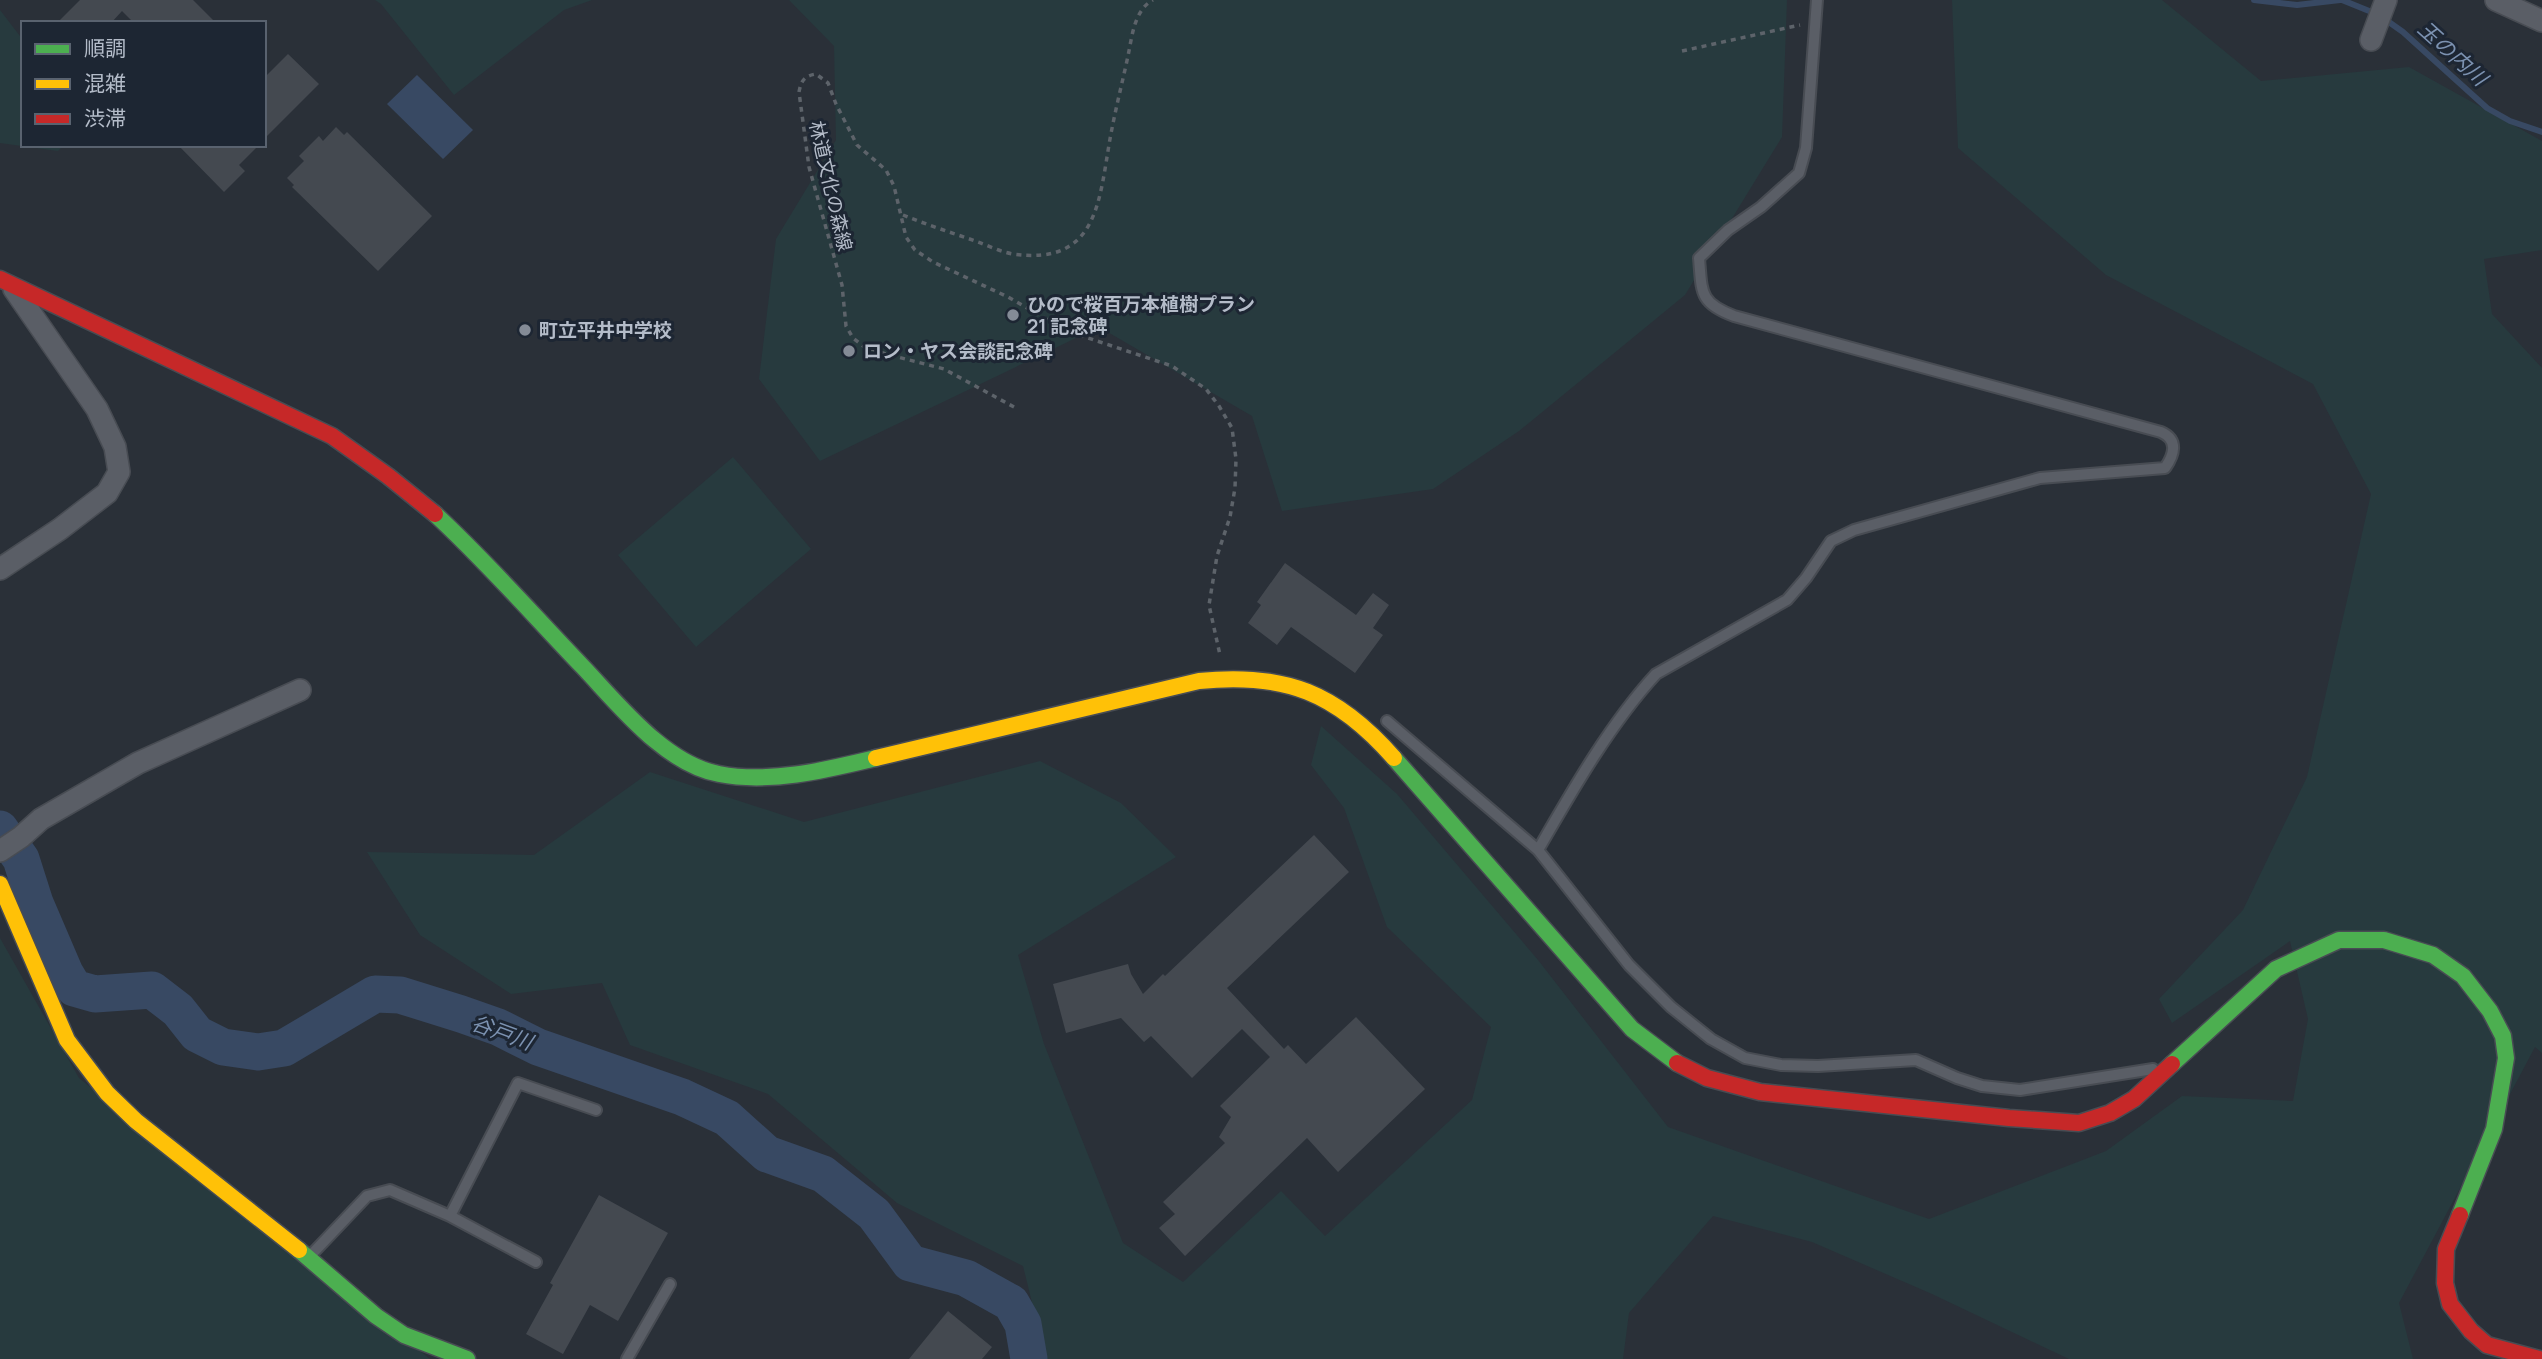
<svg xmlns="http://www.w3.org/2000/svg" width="2542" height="1359" viewBox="0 0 2542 1359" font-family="Manrope,'Noto Sans JP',sans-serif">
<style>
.green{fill:#273a3e}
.water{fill:#384963}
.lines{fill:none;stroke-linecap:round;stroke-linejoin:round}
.stream{stroke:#384963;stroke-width:6}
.river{stroke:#384963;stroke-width:37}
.building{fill:#444950}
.lane-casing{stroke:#484c53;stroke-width:14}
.street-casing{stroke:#484c53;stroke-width:24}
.fast-casing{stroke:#484c53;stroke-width:19}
.slow-casing{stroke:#484c53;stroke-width:19}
.jam-casing{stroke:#484c53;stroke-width:19}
.path{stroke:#5d636a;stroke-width:3.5;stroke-dasharray:5 5;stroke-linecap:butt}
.lane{stroke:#5a5e66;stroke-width:10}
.street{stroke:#5a5e66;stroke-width:21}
.fast{stroke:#4caf50;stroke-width:16}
.slow{stroke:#ffc107;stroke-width:16}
.jam{stroke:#c62828;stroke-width:16}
.poi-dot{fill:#848b96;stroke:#1d2633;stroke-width:2.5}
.labels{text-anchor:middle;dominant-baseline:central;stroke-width:6;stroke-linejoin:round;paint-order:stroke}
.street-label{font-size:19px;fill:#b4bcc9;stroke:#1d2633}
.poi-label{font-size:19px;font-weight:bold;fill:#b4bcc9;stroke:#1d2633;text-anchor:start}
.water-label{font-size:21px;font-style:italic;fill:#7c92b1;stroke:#1d2633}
</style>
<rect width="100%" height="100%" fill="#2a3038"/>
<path class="green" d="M 375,0 L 592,0 L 564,10 L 454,95 L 381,4 Z
M 789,0 L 1787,0 L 1782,137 L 1685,295 L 1519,431 L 1433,489 L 1282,511 L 1252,416 L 1099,327 L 820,461 L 759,379 L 776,239 L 836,140 L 834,46 Z
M 1952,0 L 2162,0 L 2261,81 L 2409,67 L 2542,141 L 2542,250 L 2484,259 L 2492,314 L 2542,368 L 2542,1053 L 2535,1047 L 2399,1303 L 2413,1359 L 2069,1359 L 1932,1294 L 1812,1242 L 1713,1216 L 1629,1313 L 1623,1359 L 1046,1359 L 1023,1266 L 897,1203 L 768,1094 L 630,1045 L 602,983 L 511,994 L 420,935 L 367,852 L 534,855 L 650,772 L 804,822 L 1040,761 L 1121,803 L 1176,857 L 1018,955 L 1044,1044 L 1123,1243 L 1183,1282 L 1281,1191 L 1325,1236 L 1472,1100 L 1491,1027 L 1387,927 L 1344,808 L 1311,765 L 1321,726 L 1397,794 L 1538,960 L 1668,1127 L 1929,1219 L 2106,1151 L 2182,1096 L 2293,1101 L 2308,1019 L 2290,941 L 2172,1023 L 2159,999 L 2243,910 L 2307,777 L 2371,494 L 2313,384 L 2106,275 L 1958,148 Z
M 0,10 L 23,40 L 23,145 L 64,145 L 58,151 L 0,143 Z
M 733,457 L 811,549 L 696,647 L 618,555 Z
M 0,938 L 79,1078 L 430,1359 L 0,1359 Z"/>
<path class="water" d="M 417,75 L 473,130 L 443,159 L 387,104 Z"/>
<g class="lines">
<path class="stream" d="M 2254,0 L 2297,5 L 2340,0
M 2342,0 L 2379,15 L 2403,32 L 2487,108 L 2510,121 L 2542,132"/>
<path class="river" d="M 0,829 L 21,859 L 35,903 L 65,973 L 74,988 L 95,994 L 152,990 L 178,1010 L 197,1034 L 223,1047 L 258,1052 L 284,1048 L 375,994 L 400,995 L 461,1014 L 498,1027 L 538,1047 L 682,1097 L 727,1118 L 767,1154 L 823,1174 L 874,1214 L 910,1263 L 966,1278 L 1011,1303 L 1023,1324 L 1029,1359"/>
</g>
<path class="building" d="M 80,0 L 193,0 L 216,23 L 134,23 L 122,11 L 111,23 L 57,23 Z
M 288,54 L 319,84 L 264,139 L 264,78 Z
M 336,127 L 344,135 L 347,132 L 432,216 L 378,271 L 292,187 L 294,185 L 287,178 L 304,161 L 299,156 L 319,136 L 323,141 Z
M 178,145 L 259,145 L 239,165 L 245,171 L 224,192 Z
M 1285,563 L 1356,615 L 1373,593 L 1389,605 L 1373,628 L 1383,635 L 1355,673 L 1291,627 L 1277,645 L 1248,623 L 1261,605 L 1257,602 Z
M 1314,835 L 1349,872 L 1227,988 L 1284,1049 L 1288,1045 L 1306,1064 L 1356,1017 L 1425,1089 L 1338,1172 L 1307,1138 L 1185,1256 L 1159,1228 L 1175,1214 L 1163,1202 L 1225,1143 L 1219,1137 L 1231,1117 L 1220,1106 L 1270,1057 L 1242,1029 L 1192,1078 L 1151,1036 L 1144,1042 L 1121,1018 L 1066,1033 L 1053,984 L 1128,964 L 1131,974 L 1143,994 L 1163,974 L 1165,976 Z
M 599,1195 L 668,1233 L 618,1321 L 590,1305 L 563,1354 L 526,1334 L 553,1285 L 550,1283 Z
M 948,1311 L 992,1347 L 982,1359 L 909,1359 Z"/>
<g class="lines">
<defs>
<path id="lane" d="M 1387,721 L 1538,850 L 1629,965 L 1671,1007 L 1711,1039 L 1745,1058 L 1781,1065 L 1818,1066 L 1916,1060 L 1957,1078 L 1982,1086 L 2020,1090 L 2153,1069
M 1538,850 C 1572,791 1610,724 1656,674 L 1787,600 L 1806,578 L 1831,541 L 1854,530 L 2040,478 L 2165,468 C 2174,455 2179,440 2161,432 L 1734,316 C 1699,303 1702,292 1699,258 L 1728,230 L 1761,207 L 1799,173 L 1806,148 L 1817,0
M 450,1216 L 536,1262
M 311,1255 L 367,1196 L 390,1190 L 450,1216 L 518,1083 L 596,1110
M 627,1359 L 670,1284"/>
<path id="street" d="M 2496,0 L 2542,21
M 2371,40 L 2386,0
M 0,569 L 60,529 L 107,493 L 119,472 L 115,447 L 97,409 L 14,289
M 0,851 L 21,837 L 41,819 L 138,763 L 300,690"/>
<path id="fast" d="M 435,514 C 487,562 534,616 583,667 C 619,705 665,764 719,774 C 770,784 826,770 876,758
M 1394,758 L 1632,1029 L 1677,1063
M 2172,1064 L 2276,969 L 2339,940 L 2384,940 L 2433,955 L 2463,976 L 2490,1011 L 2503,1036 L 2506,1058 L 2494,1129 L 2460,1215
M 299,1250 L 376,1316 L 404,1335 L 467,1359"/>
<path id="slow" d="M 876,758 L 1199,681 C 1285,672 1337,693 1394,758
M 0,884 L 67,1040 L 107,1093 L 136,1121 L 299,1250"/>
<path id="jam" d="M 0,279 L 332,436 L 388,476 L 435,514
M 1677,1063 L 1707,1078 L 1760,1092 L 2009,1118 L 2079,1123 L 2110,1113 L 2134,1099 L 2172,1064
M 2460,1215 L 2446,1249 L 2445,1283 L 2450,1304 L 2471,1331 L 2487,1345 L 2539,1359"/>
</defs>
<use href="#lane" class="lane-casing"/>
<use href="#street" class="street-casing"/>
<use href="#fast" class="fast-casing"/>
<use href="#slow" class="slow-casing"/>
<use href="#jam" class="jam-casing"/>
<path class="path" d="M 1682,51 L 1800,25
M 903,215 C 927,225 953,233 978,242 C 989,246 1001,252 1013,254 C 1098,266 1099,201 1110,139 C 1115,111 1122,84 1128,56 C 1132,37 1134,10 1153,0
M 1014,407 L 944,369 L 886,354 L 863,346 L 853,338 L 846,326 L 842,285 L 809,167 L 799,92 C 801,81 804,76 816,74 L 828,83 L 836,104 L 857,145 L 886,170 L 894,186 L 906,237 L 915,250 L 933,262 L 1008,297 L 1067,331 L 1172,366 L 1206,389 L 1219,406 L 1232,428 L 1236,459 L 1235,488 L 1230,517 L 1217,556 L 1209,605 L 1220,655"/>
<use href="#lane" class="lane"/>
<use href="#street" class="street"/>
<use href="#fast" class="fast"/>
<use href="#slow" class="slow"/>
<use href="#jam" class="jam"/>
</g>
<g class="poi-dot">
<circle cx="1013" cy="315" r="7"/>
<circle cx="525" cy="330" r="7"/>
<circle cx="849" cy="351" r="7"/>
</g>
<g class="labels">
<g class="street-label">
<text transform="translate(831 186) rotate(77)">林道文化の森線</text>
</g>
<g class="poi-label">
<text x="1027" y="304">ひので桜百万本植樹プラン<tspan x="1027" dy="22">21 記念碑</tspan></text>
<text x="539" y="330">町立平井中学校</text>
<text x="863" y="351">ロン・ヤス会談記念碑</text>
</g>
<g class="water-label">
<text transform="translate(2453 53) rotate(42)">玉の内川</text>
<text transform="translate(502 1032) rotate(20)">谷戸川</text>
</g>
</g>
<rect x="21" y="21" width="245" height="126" fill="#1d2633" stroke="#59626f" stroke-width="2"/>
<rect x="35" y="44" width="35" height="10" fill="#4caf50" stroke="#59626f" stroke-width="2"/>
<text x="84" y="56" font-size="21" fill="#b4bcc9">順調</text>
<rect x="35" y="79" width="35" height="10" fill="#ffc107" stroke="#59626f" stroke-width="2"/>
<text x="84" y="91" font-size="21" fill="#b4bcc9">混雑</text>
<rect x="35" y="114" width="35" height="10" fill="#c62828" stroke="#59626f" stroke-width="2"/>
<text x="84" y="126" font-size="21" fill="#b4bcc9">渋滞</text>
</svg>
